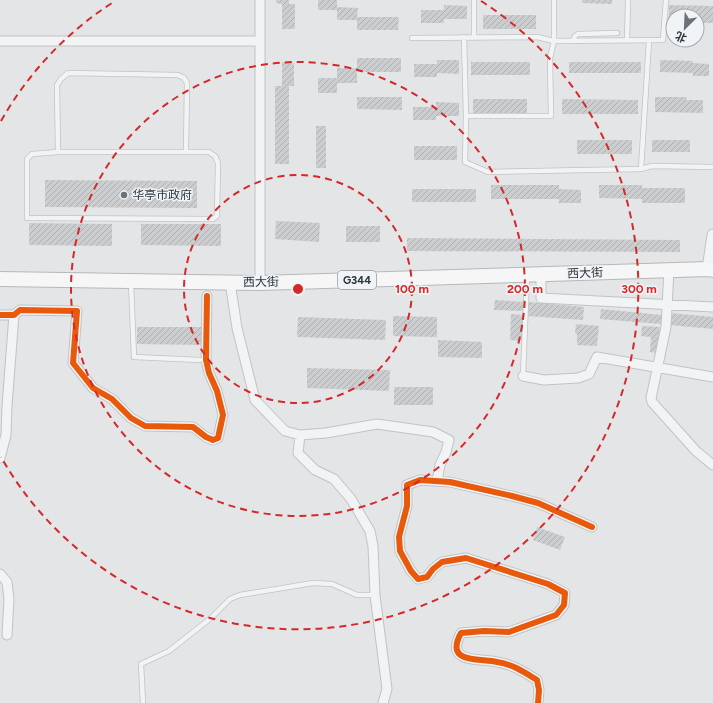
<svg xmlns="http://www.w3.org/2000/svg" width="713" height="703" viewBox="0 0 713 703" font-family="Figtree,'Noto Sans SC',sans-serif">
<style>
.building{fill:url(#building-hatch)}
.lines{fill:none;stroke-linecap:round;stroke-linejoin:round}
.service-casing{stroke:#c1c3c5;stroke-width:6}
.minor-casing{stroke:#c1c3c5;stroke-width:11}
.tertiary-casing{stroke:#c1c3c5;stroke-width:13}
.trunk-casing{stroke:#b5b8bc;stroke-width:16}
.service{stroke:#f2f3f4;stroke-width:4.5}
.minor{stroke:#f2f3f4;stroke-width:9}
.tertiary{stroke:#f2f3f4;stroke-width:11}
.trunk{stroke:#f6f6f6;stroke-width:14}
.cycleway-casing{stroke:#f1f4f6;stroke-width:8}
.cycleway{stroke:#e8590c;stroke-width:6}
.ring{fill:none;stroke:#d62828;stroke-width:2;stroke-dasharray:7 5}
.poi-dot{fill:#6b737a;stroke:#f1f4f6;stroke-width:1.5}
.labels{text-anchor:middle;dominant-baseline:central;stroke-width:3;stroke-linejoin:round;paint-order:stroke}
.shield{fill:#f1f4f6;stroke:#666f76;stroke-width:1}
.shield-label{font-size:11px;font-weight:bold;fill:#2b363f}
.poi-label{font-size:12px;fill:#2b363f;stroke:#f1f4f6;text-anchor:start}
.street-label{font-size:12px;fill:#2b363f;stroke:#f1f4f6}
.centre{fill:#d62828;stroke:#f1f4f6;stroke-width:2}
.ring-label{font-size:12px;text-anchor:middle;font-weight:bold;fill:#d62828;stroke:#f1f4f6;stroke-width:3;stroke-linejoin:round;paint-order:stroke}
</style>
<defs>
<pattern id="building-hatch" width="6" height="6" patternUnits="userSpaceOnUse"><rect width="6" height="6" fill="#cbcdcf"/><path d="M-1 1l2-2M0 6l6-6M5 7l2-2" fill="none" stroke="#aeb1b3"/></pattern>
</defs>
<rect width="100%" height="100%" fill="#e3e5e7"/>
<path class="building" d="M 276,0 L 289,0 L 289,4 L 295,4 L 295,29 L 282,29 L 282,4 L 276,3 Z
M 318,0 L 337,0 L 337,7 L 358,8 L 357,17 L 399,17 L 398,30 L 357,30 L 357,20 L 337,20 L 337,10 L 318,10 Z
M 582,0 L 612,0 L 612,4 L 582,3 Z
M 444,5 L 467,6 L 467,19 L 444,19 L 444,23 L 421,23 L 421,10 L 444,10 Z
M 669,5 L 713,6 L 713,23 L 697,23 L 697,16 L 673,16 L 673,23 L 669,23 Z
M 483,15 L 536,15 L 536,29 L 483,29 Z
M 357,58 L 401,58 L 401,72 L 357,72 L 357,83 L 337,83 L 337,93 L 318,93 L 318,78 L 337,78 L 337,68 L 357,68 Z
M 437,60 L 459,60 L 459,74 L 437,73 L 437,77 L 414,77 L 414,64 L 437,64 Z
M 660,60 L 693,61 L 693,63 L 709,64 L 709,76 L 693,76 L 693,73 L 660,72 Z
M 282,62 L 294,63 L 294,86 L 289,86 L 289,164 L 275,164 L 275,86 L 282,86 Z
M 471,62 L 530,62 L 530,75 L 471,75 Z
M 569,62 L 641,62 L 641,73 L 569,73 Z
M 357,97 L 402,97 L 402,110 L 357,109 Z
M 655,97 L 687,97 L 686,100 L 703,100 L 703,113 L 655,112 Z
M 473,99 L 527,99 L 527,114 L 473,114 Z
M 562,99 L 638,100 L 638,114 L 562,114 Z
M 436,102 L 459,103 L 459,116 L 436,116 L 436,120 L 413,120 L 413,107 L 436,107 Z
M 316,126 L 326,126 L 326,168 L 316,168 Z
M 577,140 L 632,140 L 632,154 L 577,154 Z
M 652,140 L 690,140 L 690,152 L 652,152 Z
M 414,146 L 457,146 L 457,160 L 414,160 Z
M 45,180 L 197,181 L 197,208 L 45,207 Z
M 491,185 L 559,185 L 559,189 L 581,190 L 581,203 L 559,203 L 559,199 L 491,199 Z
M 599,185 L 642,185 L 642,188 L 685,188 L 685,203 L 642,203 L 642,199 L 599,198 Z
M 412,189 L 476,189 L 476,202 L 412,202 Z
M 276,221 L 320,223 L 319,242 L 275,239 Z
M 29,223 L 112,224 L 112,246 L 29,245 Z
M 141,224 L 221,224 L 221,246 L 141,245 Z
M 346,226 L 380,226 L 380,242 L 346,242 Z
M 407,238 L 680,240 L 680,252 L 407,251 Z
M 495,300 L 524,302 L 523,311 L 494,310 Z
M 529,302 L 584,307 L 583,320 L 528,316 Z
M 601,309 L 662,315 L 661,324 L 600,319 Z
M 670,313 L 713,317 L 713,329 L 669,325 Z
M 511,314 L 523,315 L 522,341 L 510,340 Z
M 393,316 L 437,317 L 437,337 L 393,336 Z
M 298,317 L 386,320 L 385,340 L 297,337 Z
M 576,324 L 599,326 L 597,346 L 577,345 L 577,334 L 575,333 Z
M 642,326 L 660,327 L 657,353 L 650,352 L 651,337 L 641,336 Z
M 137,327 L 201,327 L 201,345 L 137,344 Z
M 438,340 L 482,342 L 482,358 L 438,357 Z
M 307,368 L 390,370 L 389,391 L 307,388 Z
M 394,387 L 433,387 L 433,405 L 394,405 Z
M 537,527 L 565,537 L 560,550 L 533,540 Z"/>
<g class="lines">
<defs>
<path id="service" d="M 474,0 L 474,37
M 554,0 L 554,41 L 550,58 L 551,116 L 466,116 L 465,162 L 488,172 L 641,169 L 652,166 L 713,167
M 464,37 L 466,116
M 412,38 L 537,37 L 554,41 L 663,40 L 666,0
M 573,41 L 575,36 L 578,34 L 617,33
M 627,41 L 628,0
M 58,152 L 209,152 L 215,156 L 218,163 L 217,216 L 213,219 L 27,218 L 27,159 L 32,154 Z
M 58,152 L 57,85 L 61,79 L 68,73 L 178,75 L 184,78 L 187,83 L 186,152
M 641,169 L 649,41
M 131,283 L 134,357 L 200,360
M 523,376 L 527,276
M 143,703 L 141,664 L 169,651 L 211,618 L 230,599 L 240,595 L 313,583 L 332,584 L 357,595 L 375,595"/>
<path id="minor" d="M 0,41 L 260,41
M 669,270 L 666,327 L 651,398 L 652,402 L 696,451 L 713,465
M 541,274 L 541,298 L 713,307
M 230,282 L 237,328 L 255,400 L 285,431 L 300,435 L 326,433 L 377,424 L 433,432 L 449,440 L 446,452 L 440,465 L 437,481
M 260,283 L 260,0
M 0,315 L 14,315 L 20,310 L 77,311 L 73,363 L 93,388 L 112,399 L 131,418 L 145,426 L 193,427 L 206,437 L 213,440 L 218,438 L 223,415 L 217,391 L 209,373 L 206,360 L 207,296
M 523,376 L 544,380 L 578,378 L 589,374 L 597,357 L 713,377
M 300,435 L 298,453 L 315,470 L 334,479 L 351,499 L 370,531 L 373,546 L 375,595 L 387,689 L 383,703
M 0,458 L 6,435 L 7,406 L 14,315
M 0,574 L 7,582 L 9,599 L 7,635
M 538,703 L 539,690 L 537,680 C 524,672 512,664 497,662 C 479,658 444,664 461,633 L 484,631 L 509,632 L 556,615 L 564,605 L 565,593 L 548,584 L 466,558 L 442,562 L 433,569 L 427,577 L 418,579 L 411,571 L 400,551 L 399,537 L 407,506 L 407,485 L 420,480 L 450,482 L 512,496 L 538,503 L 592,527"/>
<path id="tertiary" d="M 708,269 L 713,235"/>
<path id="trunk" d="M 0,279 L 260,283 L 708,269 L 713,270"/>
</defs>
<use href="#service" class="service-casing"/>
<use href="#minor" class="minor-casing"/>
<use href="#tertiary" class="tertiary-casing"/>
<use href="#trunk" class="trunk-casing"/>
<use href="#service" class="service"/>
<use href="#minor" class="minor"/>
<use href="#tertiary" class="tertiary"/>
<use href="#trunk" class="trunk"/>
<defs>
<path id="cycleway" d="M 0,315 L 14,315 L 20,310 L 77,311 L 73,363 L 93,388 L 112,399 L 131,418 L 145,426 L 193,427 L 206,437 L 213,440 L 218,438 L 223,415 L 217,391 L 209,373 L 206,360 L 207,296
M 538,703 L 539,690 L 537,680 C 524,672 512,664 497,662 C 479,658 444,664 461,633 L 484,631 L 509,632 L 556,615 L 564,605 L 565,593 L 548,584 L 466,558 L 442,562 L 433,569 L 427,577 L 418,579 L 411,571 L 400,551 L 399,537 L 407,506 L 407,485 L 420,480 L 450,482 L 512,496 L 538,503 L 592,527"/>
</defs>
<use href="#cycleway" class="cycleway-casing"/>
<use href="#cycleway" class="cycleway"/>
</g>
<g class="ring">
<circle cx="298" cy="289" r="114"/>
<circle cx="298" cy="289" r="227"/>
<path d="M1 121A341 341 0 0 1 115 1M481 1A341 341 0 1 1 1 457"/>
</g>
<circle class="poi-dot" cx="124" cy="195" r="4"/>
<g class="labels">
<rect class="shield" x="338" y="271" width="38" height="18" rx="3"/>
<g class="shield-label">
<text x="357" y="280">G344</text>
</g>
<g class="poi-label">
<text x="132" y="195">华亭市政府</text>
</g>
<g class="street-label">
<text transform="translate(585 273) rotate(-2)">西大街</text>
<text transform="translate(261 282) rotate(-1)">西大街</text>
</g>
</g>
<circle cx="298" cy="289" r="6" class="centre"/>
<g class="ring-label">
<text x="412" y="293">100 m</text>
<text x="525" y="293">200 m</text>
<text x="639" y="293">300 m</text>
</g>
<g transform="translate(685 28) rotate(204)"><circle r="19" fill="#f1f4f6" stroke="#a2a8ad"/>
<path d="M0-3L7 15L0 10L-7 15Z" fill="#6b737a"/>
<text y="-6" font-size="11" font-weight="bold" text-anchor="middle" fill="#2b363f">北</text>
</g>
</svg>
